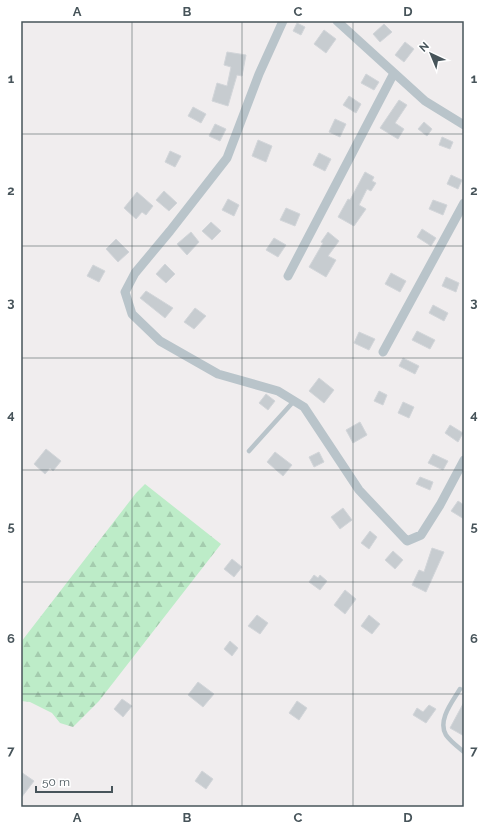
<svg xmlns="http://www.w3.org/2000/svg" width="485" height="828" viewBox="0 0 485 828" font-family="Raleway,sans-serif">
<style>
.forest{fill:url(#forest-firs)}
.building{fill:#c7ccd0;stroke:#d2d5d9}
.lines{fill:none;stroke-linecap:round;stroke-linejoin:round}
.lane{stroke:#b9c4ca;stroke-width:4.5}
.street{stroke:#b9c4ca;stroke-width:9}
.grid{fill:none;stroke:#47545a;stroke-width:1;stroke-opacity:0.55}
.neatline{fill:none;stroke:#47545a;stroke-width:1.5}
.grid-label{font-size:13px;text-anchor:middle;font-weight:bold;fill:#47545a}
</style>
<defs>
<pattern id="forest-firs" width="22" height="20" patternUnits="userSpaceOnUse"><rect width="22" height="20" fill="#bdecc8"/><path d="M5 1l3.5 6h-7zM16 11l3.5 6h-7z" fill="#a4ccae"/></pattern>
</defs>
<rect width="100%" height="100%" fill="#f0edee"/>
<path class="forest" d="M 145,484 L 221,544 L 99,701 L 73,727 L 60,723 L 52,713 L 30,702 L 21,701 L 21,642 L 136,493 Z"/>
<path class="building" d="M 297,23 L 305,27 L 301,35 L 293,31 Z
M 384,24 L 392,32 L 380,42 L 373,34 Z
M 324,30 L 336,39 L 326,53 L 314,44 Z
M 405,42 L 414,49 L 404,62 L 395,55 Z
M 227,52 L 246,55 L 242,76 L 237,75 L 228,106 L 212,101 L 217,83 L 227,86 L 231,67 L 224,65 Z
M 366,74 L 379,82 L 374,90 L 361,83 Z
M 349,96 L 361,104 L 356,113 L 343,105 Z
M 399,100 L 407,105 L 395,123 L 404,129 L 398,139 L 380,128 Z
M 193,107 L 206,114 L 201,123 L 188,116 Z
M 335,119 L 346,124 L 340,137 L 329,132 Z
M 424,122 L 432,129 L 427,136 L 418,129 Z
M 215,124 L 226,129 L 220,141 L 209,136 Z
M 442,137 L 453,142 L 450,149 L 439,145 Z
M 258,140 L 272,146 L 266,162 L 252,156 Z
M 170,151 L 181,156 L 175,167 L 165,162 Z
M 319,153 L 331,159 L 325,171 L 313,165 Z
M 365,172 L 374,177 L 372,181 L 376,183 L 371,191 L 367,189 L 359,205 L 366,209 L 354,226 L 338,217 L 348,199 L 350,200 Z
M 451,175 L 462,180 L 458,189 L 447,184 Z
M 164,191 L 177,203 L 169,211 L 156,200 Z
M 137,192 L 153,206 L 146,215 L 142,212 L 136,219 L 124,208 Z
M 228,199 L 239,205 L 234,216 L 222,210 Z
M 433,200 L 447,205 L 443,215 L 429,209 Z
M 286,208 L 300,214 L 295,226 L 280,220 Z
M 211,222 L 221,231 L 212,240 L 202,231 Z
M 422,229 L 436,238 L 431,246 L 417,237 Z
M 191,232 L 199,242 L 187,255 L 177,244 Z
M 328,232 L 339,241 L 328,256 L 336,260 L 326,277 L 309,267 L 323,243 L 321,242 Z
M 274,238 L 286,245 L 278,257 L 266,250 Z
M 116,239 L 129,252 L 118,262 L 106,249 Z
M 165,264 L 175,274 L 166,283 L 156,274 Z
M 93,265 L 105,271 L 99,282 L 87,276 Z
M 391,273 L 406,281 L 400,292 L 385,284 Z
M 446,277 L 459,283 L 456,292 L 442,286 Z
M 146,291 L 173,308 L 165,318 L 140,298 Z
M 433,305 L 448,313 L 444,321 L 429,313 Z
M 195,308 L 206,316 L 194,329 L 184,322 Z
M 417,331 L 435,340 L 430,349 L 412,340 Z
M 359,332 L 375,339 L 369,350 L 354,343 Z
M 403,358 L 419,366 L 415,374 L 399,366 Z
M 319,378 L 334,390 L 324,403 L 309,391 Z
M 379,391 L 387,395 L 383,405 L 374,401 Z
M 266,394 L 275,401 L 268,410 L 259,403 Z
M 403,402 L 414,407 L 409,418 L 398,413 Z
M 360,422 L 367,435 L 353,443 L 346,430 Z
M 450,425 L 463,433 L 458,442 L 445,433 Z
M 46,449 L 61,461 L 53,471 L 50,468 L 45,474 L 34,464 Z
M 275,452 L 292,465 L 283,476 L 267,462 Z
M 319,452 L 324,462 L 314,467 L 309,457 Z
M 433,454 L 448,461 L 443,470 L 428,463 Z
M 420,477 L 433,482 L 430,490 L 416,484 Z
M 458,501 L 464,505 L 464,519 L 451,511 Z
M 343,508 L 352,520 L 340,529 L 331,517 Z
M 370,531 L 377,537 L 369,549 L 361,543 Z
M 432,548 L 444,552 L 426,592 L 412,585 L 419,570 L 424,572 Z
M 393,551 L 403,560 L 395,569 L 385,560 Z
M 232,559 L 242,567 L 234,577 L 224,569 Z
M 314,575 L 318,578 L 320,575 L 327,581 L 320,590 L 309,582 Z
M 345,590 L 356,599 L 345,614 L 334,605 Z
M 257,615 L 268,623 L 260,634 L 248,626 Z
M 369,615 L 380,624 L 372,634 L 361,626 Z
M 230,641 L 238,648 L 232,656 L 224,649 Z
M 198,682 L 214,694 L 203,707 L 188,695 Z
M 122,699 L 132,706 L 123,717 L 114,709 Z
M 297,701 L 307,708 L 299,720 L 289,713 Z
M 464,702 L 464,736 L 450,728 Z
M 429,705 L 436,709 L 426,723 L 413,715 L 417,708 L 423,712 Z
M 202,771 L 213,779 L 206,789 L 195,781 Z
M 21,772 L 34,781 L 21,798 Z"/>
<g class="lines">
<path class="lane" d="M 249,451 L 294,401
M 460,689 C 453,701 437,720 446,735 C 450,741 458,747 464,752"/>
<path class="street" d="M 283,21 L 259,74 L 227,158 L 170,231 L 135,273 L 125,292 L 132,314 L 160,341 L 218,374 L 278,391 L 304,407 L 359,490 L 407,541 L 421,535 L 440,505 L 464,460
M 337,21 L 425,101 L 464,125
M 288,276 L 394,73
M 383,352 L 464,203"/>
</g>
<path class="grid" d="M 132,21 L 132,807M 242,21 L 242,807M 353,21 L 353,807M 21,134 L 464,134M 21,246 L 464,246M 21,358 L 464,358M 21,470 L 464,470M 21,582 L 464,582M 21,694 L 464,694"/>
<rect width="485" height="828" fill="none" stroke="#ffffff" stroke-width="44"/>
<g transform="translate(431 54) rotate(316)" stroke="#ffffff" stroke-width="3" paint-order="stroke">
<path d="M0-3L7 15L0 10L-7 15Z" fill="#47545a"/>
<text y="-6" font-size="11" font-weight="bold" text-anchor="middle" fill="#47545a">N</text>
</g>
<path d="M36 786v6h76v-6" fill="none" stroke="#47545a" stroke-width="2"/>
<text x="42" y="786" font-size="12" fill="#47545a" stroke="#ffffff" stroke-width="3" paint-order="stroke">50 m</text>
<rect x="22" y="22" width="441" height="784" class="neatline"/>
<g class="grid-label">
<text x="77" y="16">A</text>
<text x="187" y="16">B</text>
<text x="298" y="16">C</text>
<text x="408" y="16">D</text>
<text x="11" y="83">1</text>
<text x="474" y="83">1</text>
<text x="11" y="195">2</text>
<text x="474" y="195">2</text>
<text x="11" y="307">3</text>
<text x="474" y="307">3</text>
<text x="11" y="419">4</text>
<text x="474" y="419">4</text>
<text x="11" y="531">5</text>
<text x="474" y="531">5</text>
<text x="11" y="643">6</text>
<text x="474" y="643">6</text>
<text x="11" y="755">7</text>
<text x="474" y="755">7</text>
<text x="77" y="822">A</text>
<text x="187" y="822">B</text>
<text x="298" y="822">C</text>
<text x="408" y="822">D</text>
</g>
</svg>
